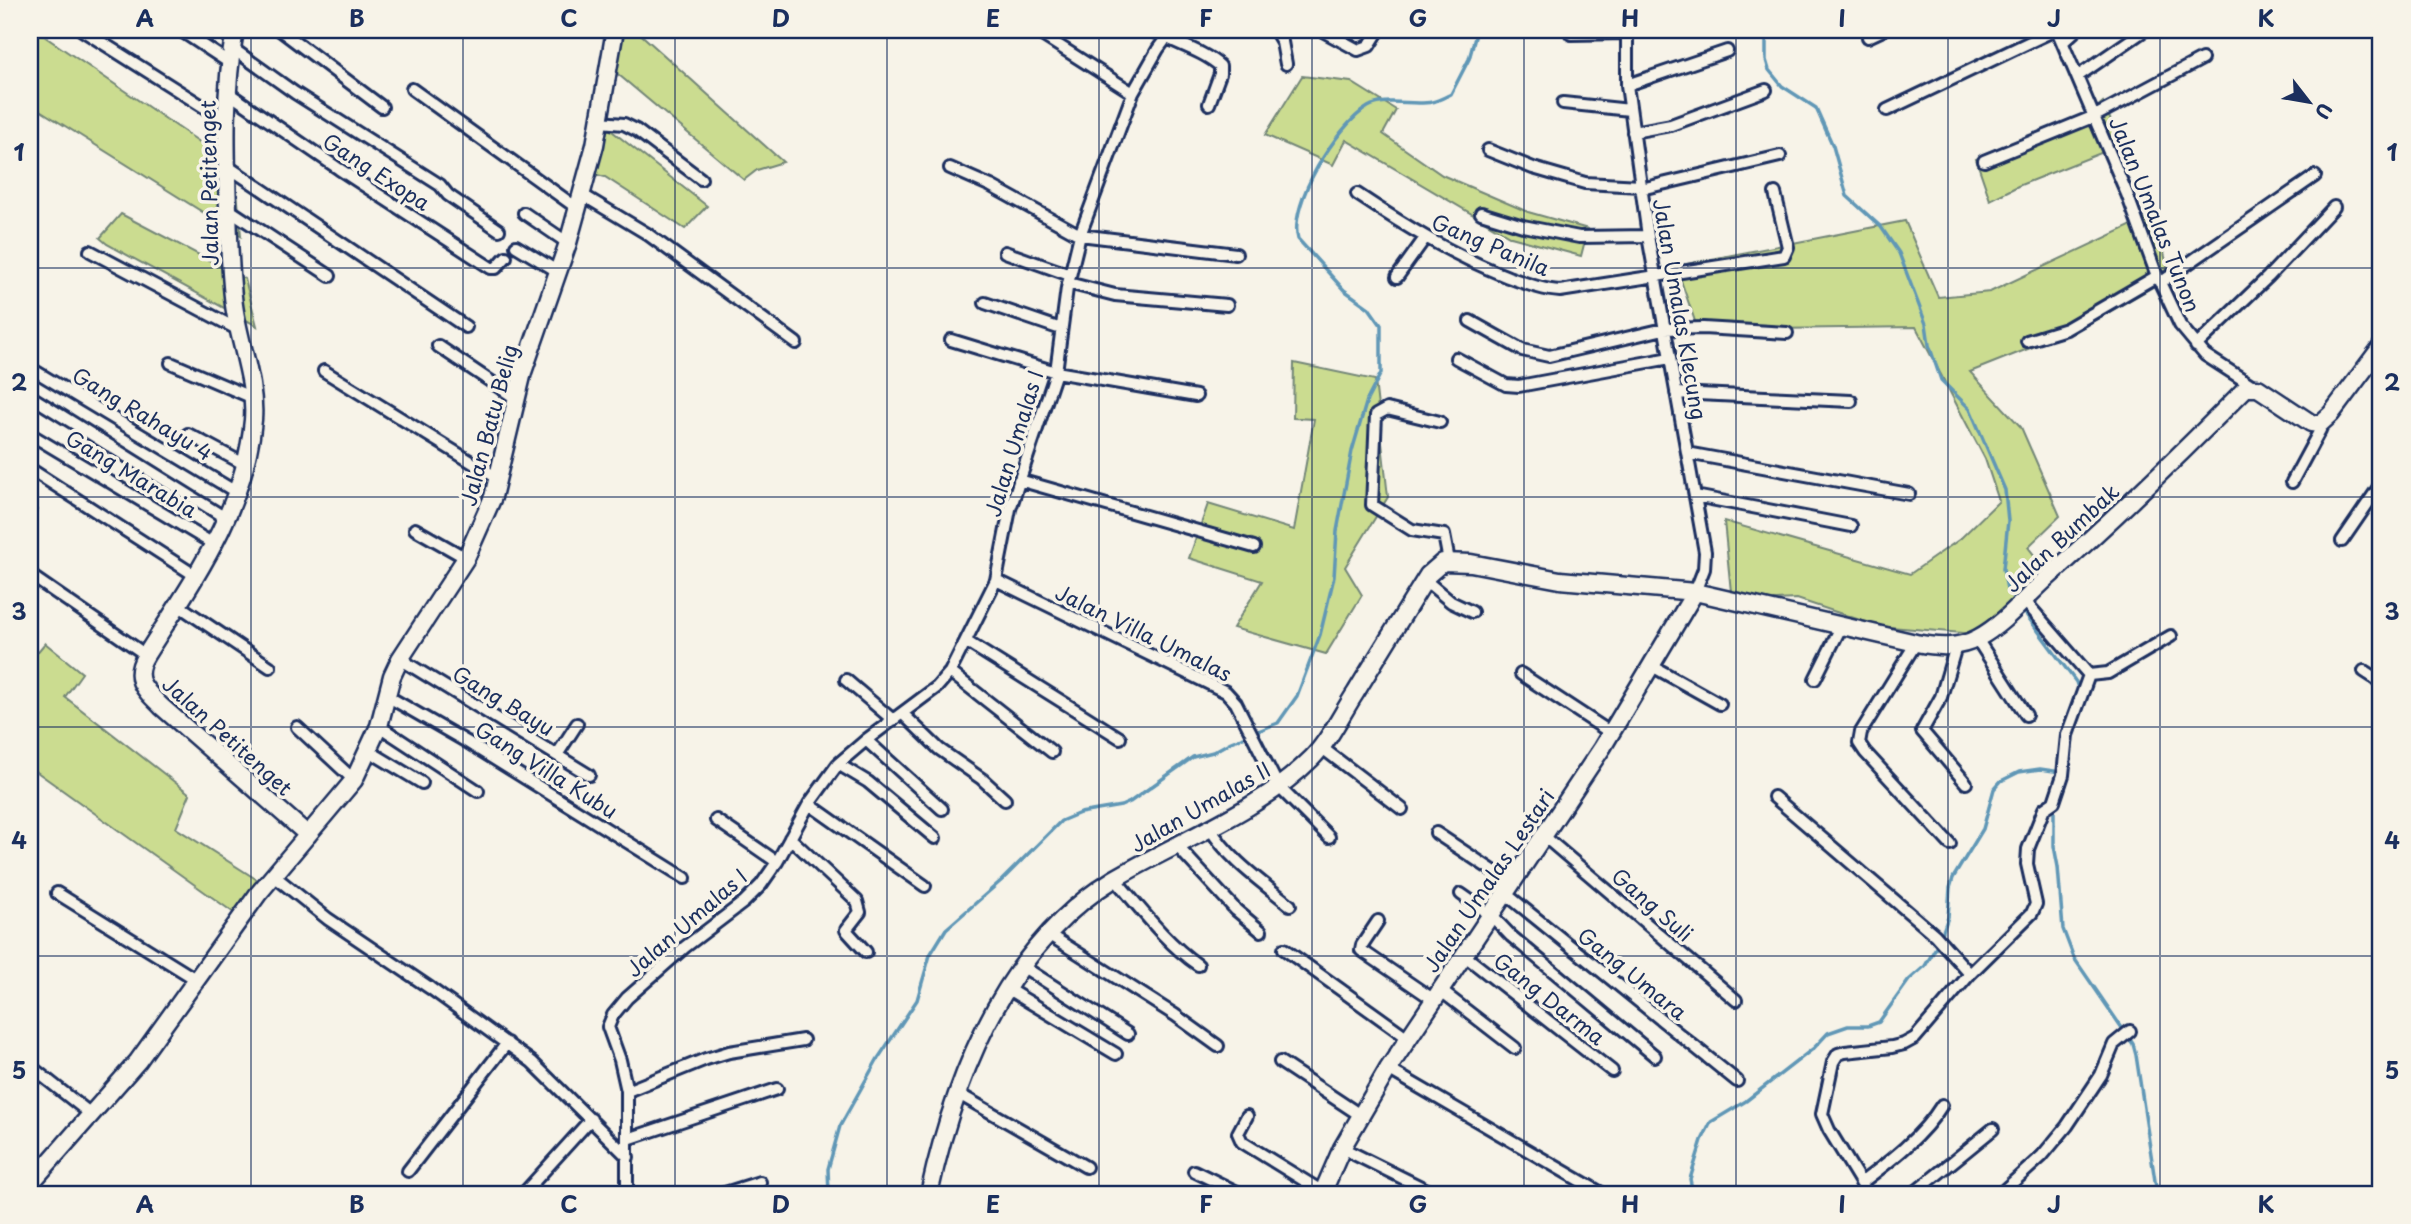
<svg xmlns="http://www.w3.org/2000/svg" width="2411" height="1224" viewBox="0 0 2411 1224" font-family="'Playpen Sans',sans-serif">
<style>
.green{fill:#cbdc90;stroke:#738677;stroke-width:2}
.lines{fill:none;stroke-linecap:round;stroke-linejoin:round}
.stream{stroke:#6197b6;stroke-width:3.5}
.street-casing{stroke:#1b2f5e;stroke-width:16}
.secondary-casing{stroke:#1b2f5e;stroke-width:21}
.street{stroke:#f7f3e8;stroke-width:10}
.secondary{stroke:#f7f3e8;stroke-width:16}
.grid{fill:none;stroke:#1b2f5e;stroke-width:2;stroke-opacity:0.55}
.labels{text-anchor:middle;dominant-baseline:central;stroke-width:7;stroke-linejoin:round;paint-order:stroke}
.street-label{font-size:21px;fill:#1b2f5e;stroke:#f7f3e8}
.neatline{fill:none;stroke:#1b2f5e;stroke-width:2.5}
.grid-label{font-size:23px;text-anchor:middle;font-weight:bold;fill:#1b2f5e}
</style>
<rect width="100%" height="100%" fill="#f7f3e8"/>
<filter id="ink" filterUnits="userSpaceOnUse"><feTurbulence type="fractalNoise" baseFrequency=".0143" numOctaves="2"/><feDisplacementMap in="SourceGraphic" scale="14" xChannelSelector="R" yChannelSelector="G"/><feConvolveMatrix kernelMatrix="1 2 1 2 8 2 1 2 1" color-interpolation-filters="sRGB"/></filter>
<g filter="url(#ink)">
<path class="green" d="M 31,30 L 35,30 L 235,166 L 241,236 L 30,104 Z
M 614,30 L 636,30 L 783,162 L 757,170 L 744,180 L 613,70 Z
M 1302,76 L 1351,82 L 1396,110 L 1383,134 L 1442,175 L 1528,212 L 1588,229 L 1581,256 L 1511,237 L 1346,140 L 1333,165 L 1265,135 Z
M 2103,102 L 2121,145 L 2018,186 L 1990,200 L 1976,159 L 2094,110 Z
M 603,124 L 707,206 L 685,229 L 605,177 L 594,174 Z
M 121,214 L 245,279 L 257,326 L 107,244 L 100,238 Z
M 2151,216 L 2163,249 L 2170,277 L 2083,327 L 1970,372 L 2021,427 L 2060,516 L 2028,547 L 2052,578 L 1987,635 L 1878,626 L 1797,599 L 1732,602 L 1724,521 L 1910,574 L 1960,539 L 1999,501 L 1985,459 L 1916,327 L 1698,330 L 1676,266 L 1905,221 L 1938,297 L 1990,292 Z
M 1294,363 L 1375,380 L 1388,497 L 1345,567 L 1362,595 L 1326,654 L 1233,628 L 1262,581 L 1189,558 L 1208,504 L 1294,530 L 1314,419 L 1293,418 Z
M 45,643 L 82,673 L 65,697 L 190,794 L 176,828 L 267,886 L 241,918 L 30,767 L 30,661 Z"/>
<g class="lines">
<path class="stream" d="M 1766,30 L 1766,60 L 1769,70 L 1782,86 L 1816,108 L 1833,146 L 1847,196 L 1881,227 L 1899,253 L 1926,324 L 1929,345 L 1941,380 L 1970,409 L 2005,490 L 2008,521 L 2003,569 L 2007,589 L 2017,603
M 2022,609 L 2076,682 L 2079,691
M 2054,806 L 2054,846 L 2058,867 L 2063,929 L 2074,958 L 2133,1044 L 2136,1055 L 2157,1194
M 1941,937 L 1948,917 L 1950,888 L 1953,878 L 1983,829 L 1994,789 L 2001,781 L 2019,772 L 2040,769 L 2061,772
M 829,1194 L 828,1169 L 840,1126 L 877,1060 L 917,1000 L 930,955 L 946,929 L 1002,880 L 1061,821 L 1080,813 L 1121,806 L 1130,802 L 1193,757 L 1213,752 L 1231,742 L 1278,723 L 1297,696 L 1320,635 L 1334,577 L 1337,531 L 1352,451 L 1367,400 L 1381,373 L 1381,325 L 1369,308 L 1344,290 L 1298,239 C 1288,204 1337,125 1368,107 C 1386,97 1412,106 1432,102 C 1438,101 1445,97 1451,94 L 1469,59 L 1477,30
M 1693,1194 L 1690,1179 L 1702,1140 L 1711,1122 L 1746,1101 L 1814,1048 L 1828,1033 L 1848,1026 L 1868,1026 L 1879,1022 L 1909,980 L 1925,966 L 1938,944"/>
<defs>
<path id="street" d="M 82,30 L 226,121
M 180,30 L 230,63
M 280,30 L 382,107
M 1152,30 C 1173,43 1202,50 1220,66 L 1220,74 L 1209,104
M 1275,30 L 1282,42 L 1286,64
M 1321,30 L 1358,50 L 1369,46 L 1379,30
M 1627,30 L 1627,85 L 1648,236 L 1705,552 L 1704,569 L 1695,592
M 2057,30 L 2127,194 L 2157,276 L 2180,325 L 2205,355 L 2253,386
M 1039,33 L 1133,93
M 1571,34 L 1627,33
M 1868,37 L 1883,30
M 2064,41 L 2076,30
M 232,48 L 295,93 L 440,185 L 448,195 L 499,230
M 2078,76 L 2145,30
M 1627,85 L 1727,51
M 412,89 L 577,208
M 227,92 L 339,169 L 491,268 L 496,268 L 506,257
M 1563,103 L 1630,110
M 1887,110 L 2055,30
M 600,122 L 624,124 L 636,130 L 701,179
M 1633,132 L 1671,125 L 1766,90
M 1488,150 L 1533,168 L 1585,183 L 1641,186
M 1984,161 L 2095,116 L 2202,59
M 227,166 L 466,327
M 950,168 L 991,186 L 1080,235 L 1236,254
M 1641,189 L 1780,156
M 581,194 L 646,233 L 796,343
M 1357,194 C 1405,226 1454,256 1508,277 C 1525,283 1542,290 1560,291 L 1784,256 L 1788,247 L 1775,193
M 228,209 L 330,276
M 524,213 L 568,243
M 1481,213 L 1523,226 L 1579,237 L 1648,236
M 516,246 L 557,271
M 90,251 L 237,329
M 1005,252 L 1070,275
M 1397,277 L 1425,238
M 1068,283 L 1115,295 L 1227,305
M 2160,283 L 2315,176
M 985,303 L 1061,329
M 1470,321 L 1522,350 L 1549,356 L 1664,329 L 1703,328 L 1787,333
M 951,340 L 1056,372 L 1196,396
M 2027,341 L 2066,329 L 2157,276
M 438,346 L 517,399
M 2196,346 L 2268,277 L 2334,207
M 1456,358 L 1506,385 L 1519,386 L 1670,358
M 171,363 L 253,398
M 30,368 L 236,492
M 324,371 L 499,479
M 1676,393 L 1851,401
M 30,396 L 227,519
M 1440,422 L 1387,409 L 1376,415 L 1372,505 L 1412,530 L 1444,535 L 1449,561
M 30,434 L 215,545
M 188,434 L 244,464
M 1687,453 L 1909,494
M 30,469 L 196,576
M 1019,480 L 1254,547
M 2292,482 L 2320,430 L 2320,424
M 1695,496 L 1851,526
M 30,505 L 30,508
M 415,529 L 466,558
M 2342,541 L 2381,484
M 30,575 L 146,655
M 996,580 L 1226,692 L 1236,703 L 1278,786 L 1329,837
M 1425,580 L 1451,602 L 1472,612
M 2023,599 L 2089,675
M 178,605 L 270,667
M 1977,639 L 2026,715
M 967,642 L 1120,738
M 1916,643 L 1861,732 L 1859,743 L 1865,752 L 1950,844
M 1956,646 L 1941,697 L 1922,731 L 1966,783
M 400,659 L 589,775
M 1652,666 L 1720,704
M 2364,671 L 2381,682
M 950,672 L 1052,752
M 1521,674 L 1611,733
M 2089,675 L 2108,673 L 2171,636
M 1815,679 L 1842,625
M 846,680 L 893,720
M 387,696 L 467,742 L 685,878
M 902,713 L 939,749 L 982,779 L 1005,800
M 379,726 L 478,791
M 297,727 L 354,780
M 866,740 L 942,809
M 1321,747 L 1402,809
M 369,751 L 422,783
M 557,755 L 577,724
M 838,764 L 868,782 L 935,838
M 1774,797 L 1935,935 L 1970,974
M 809,804 L 925,886
M 716,820 L 777,862
M 1210,828 C 1228,859 1262,882 1290,905
M 1436,833 L 1513,884
M 1545,837 L 1736,1000
M 790,838 L 857,901 L 860,912 L 846,930 L 866,952
M 1177,846 L 1236,910 L 1261,931
M 273,875 L 328,919 L 430,988 L 532,1062 L 628,1157
M 1115,879 C 1141,909 1165,942 1198,965
M 57,893 L 197,980
M 1461,894 L 1491,915 L 1511,936 L 1655,1056
M 1506,894 L 1737,1081
M 1378,921 L 1362,945 L 1361,950 L 1434,1000
M 1048,934 L 1175,1015 L 1218,1046
M 1284,949 L 1408,1038
M 1465,956 L 1612,1071
M 1022,966 L 1128,1034
M 1006,988 L 1116,1054
M 1440,990 L 1515,1048
M 1280,1062 L 1360,1115
M 30,1066 L 92,1115
M 1388,1069 L 1603,1194
M 627,1091 L 706,1059 L 729,1052 L 803,1040
M 957,1093 L 1086,1167
M 1247,1116 L 1238,1133 L 1242,1142 L 1323,1192
M 628,1139 L 777,1089
M 1342,1148 L 1435,1194
M 408,1171 L 507,1043
M 1194,1171 L 1241,1194
M 1861,1183 C 1889,1162 1923,1136 1942,1105
M 523,1194 L 591,1119
M 627,1194 L 627,1091 L 620,1060 L 608,1027 L 613,1015 L 627,998 L 685,947 L 744,902 L 761,885 L 777,862 L 809,804 L 838,764 L 866,740 L 937,687 L 950,672 L 996,580 L 1010,509 L 1056,372 L 1067,288 L 1080,235 L 1133,93 L 1158,49 L 1172,30
M 722,1194 L 760,1182
M 1868,1194 L 1829,1130 L 1822,1114 L 1833,1062 L 1838,1054 L 1845,1052 L 1892,1047 L 1904,1044 L 1915,1038 L 1970,974 L 2032,913 L 2036,904 L 2027,864 L 2028,849 L 2044,809 L 2054,802 L 2063,775 L 2067,735 L 2089,675
M 1913,1194 L 1993,1129
M 2000,1194 L 2042,1156 L 2067,1126 L 2101,1075 L 2114,1044 L 2130,1031"/>
<path id="secondary" d="M 235,30 C 224,90 226,150 228,210 C 229,242 230,274 234,305 C 239,343 256,382 253,420 C 245,510 192,582 146,655 C 131,679 145,690 162,707 L 308,835
M 30,1184 L 138,1061 L 258,894 L 354,780 L 379,726 L 392,676 L 400,659 L 466,558 L 493,497 L 523,372 L 568,243 L 595,145 L 615,30
M 929,1194 C 955,1075 1005,946 1114,879 C 1180,840 1257,813 1312,758 C 1330,740 1342,713 1356,692 C 1380,652 1404,614 1428,575 L 1443,562 L 1471,563 L 1560,580 L 1695,592 L 1916,643 C 1937,647 1958,649 1978,638 C 2004,624 2025,598 2046,579 C 2115,518 2182,453 2246,388 L 2258,388 L 2311,423 L 2320,424 L 2331,414 L 2381,347
M 1322,1194 L 1342,1148 L 1388,1069 L 1602,748 L 1695,592"/>
</defs>
<use href="#street" class="street-casing"/>
<use href="#secondary" class="secondary-casing"/>
<use href="#street" class="street"/>
<use href="#secondary" class="secondary"/>
</g>
</g>
<path class="grid" d="M 251,30 L 251,1194M 463,30 L 463,1194M 675,30 L 675,1194M 887,30 L 887,1194M 1099,30 L 1099,1194M 1312,30 L 1312,1194M 1524,30 L 1524,1194M 1736,30 L 1736,1194M 1948,30 L 1948,1194M 2160,30 L 2160,1194M 30,268 L 2381,268M 30,497 L 2381,497M 30,727 L 2381,727M 30,956 L 2381,956"/>
<g class="labels">
<g class="street-label">
<text transform="translate(377 171) rotate(33)">Gang Exopa</text>
<text transform="translate(208 183) rotate(-91)">Jalan Petitenget</text>
<text transform="translate(2156 214) rotate(68)">Jalan Umalas Tunon</text>
<text transform="translate(1491 244) rotate(23)">Gang Panila</text>
<text transform="translate(1681 309) rotate(80)">Jalan Umalas Klecung</text>
<text transform="translate(143 413) rotate(31)">Gang Rahayu 4</text>
<text transform="translate(488 425) rotate(-75)">Jalan Batu Belig</text>
<text transform="translate(1013 443) rotate(-73)">Jalan Umalas I</text>
<text transform="translate(132 473) rotate(31)">Gang Marabia</text>
<text transform="translate(2061 537) rotate(-43)">Jalan Bumbak</text>
<text transform="translate(1144 632) rotate(26)">Jalan Villa Umalas</text>
<text transform="translate(504 700) rotate(31)">Gang Bayu</text>
<text transform="translate(228 735) rotate(42)">Jalan Petitenget</text>
<text transform="translate(547 769) rotate(32)">Gang Villa Kubu</text>
<text transform="translate(1200 806) rotate(-30)">Jalan Umalas II</text>
<text transform="translate(1488 880) rotate(-56)">Jalan Umalas Lestari</text>
<text transform="translate(1653 904) rotate(41)">Gang Suli</text>
<text transform="translate(686 922) rotate(-41)">Jalan Umalas I</text>
<text transform="translate(1633 973) rotate(39)">Gang Umara</text>
<text transform="translate(1550 998) rotate(38)">Gang Darma</text>
</g>
</g>
<rect width="2411" height="1224" fill="none" stroke="#f7f3e8" stroke-width="77"/>
<g transform="translate(2309 102) rotate(121)" stroke="#f7f3e8" stroke-width="5" paint-order="stroke">
<path d="M0-5L12 26L0 18L-12 26Z" fill="#1b2f5e"/>
<text y="-10" font-size="19" font-weight="bold" text-anchor="middle" fill="#1b2f5e">U</text>
</g>
<rect x="38" y="38" width="2334" height="1148" class="neatline"/>
<g class="grid-label">
<text x="145" y="27">A</text>
<text x="357" y="27">B</text>
<text x="569" y="27">C</text>
<text x="781" y="27">D</text>
<text x="993" y="27">E</text>
<text x="1206" y="27">F</text>
<text x="1418" y="27">G</text>
<text x="1630" y="27">H</text>
<text x="1842" y="27">I</text>
<text x="2054" y="27">J</text>
<text x="2266" y="27">K</text>
<text x="19" y="161">1</text>
<text x="2392" y="161">1</text>
<text x="19" y="391">2</text>
<text x="2392" y="391">2</text>
<text x="19" y="620">3</text>
<text x="2392" y="620">3</text>
<text x="19" y="849">4</text>
<text x="2392" y="849">4</text>
<text x="19" y="1079">5</text>
<text x="2392" y="1079">5</text>
<text x="145" y="1213">A</text>
<text x="357" y="1213">B</text>
<text x="569" y="1213">C</text>
<text x="781" y="1213">D</text>
<text x="993" y="1213">E</text>
<text x="1206" y="1213">F</text>
<text x="1418" y="1213">G</text>
<text x="1630" y="1213">H</text>
<text x="1842" y="1213">I</text>
<text x="2054" y="1213">J</text>
<text x="2266" y="1213">K</text>
</g>
</svg>
